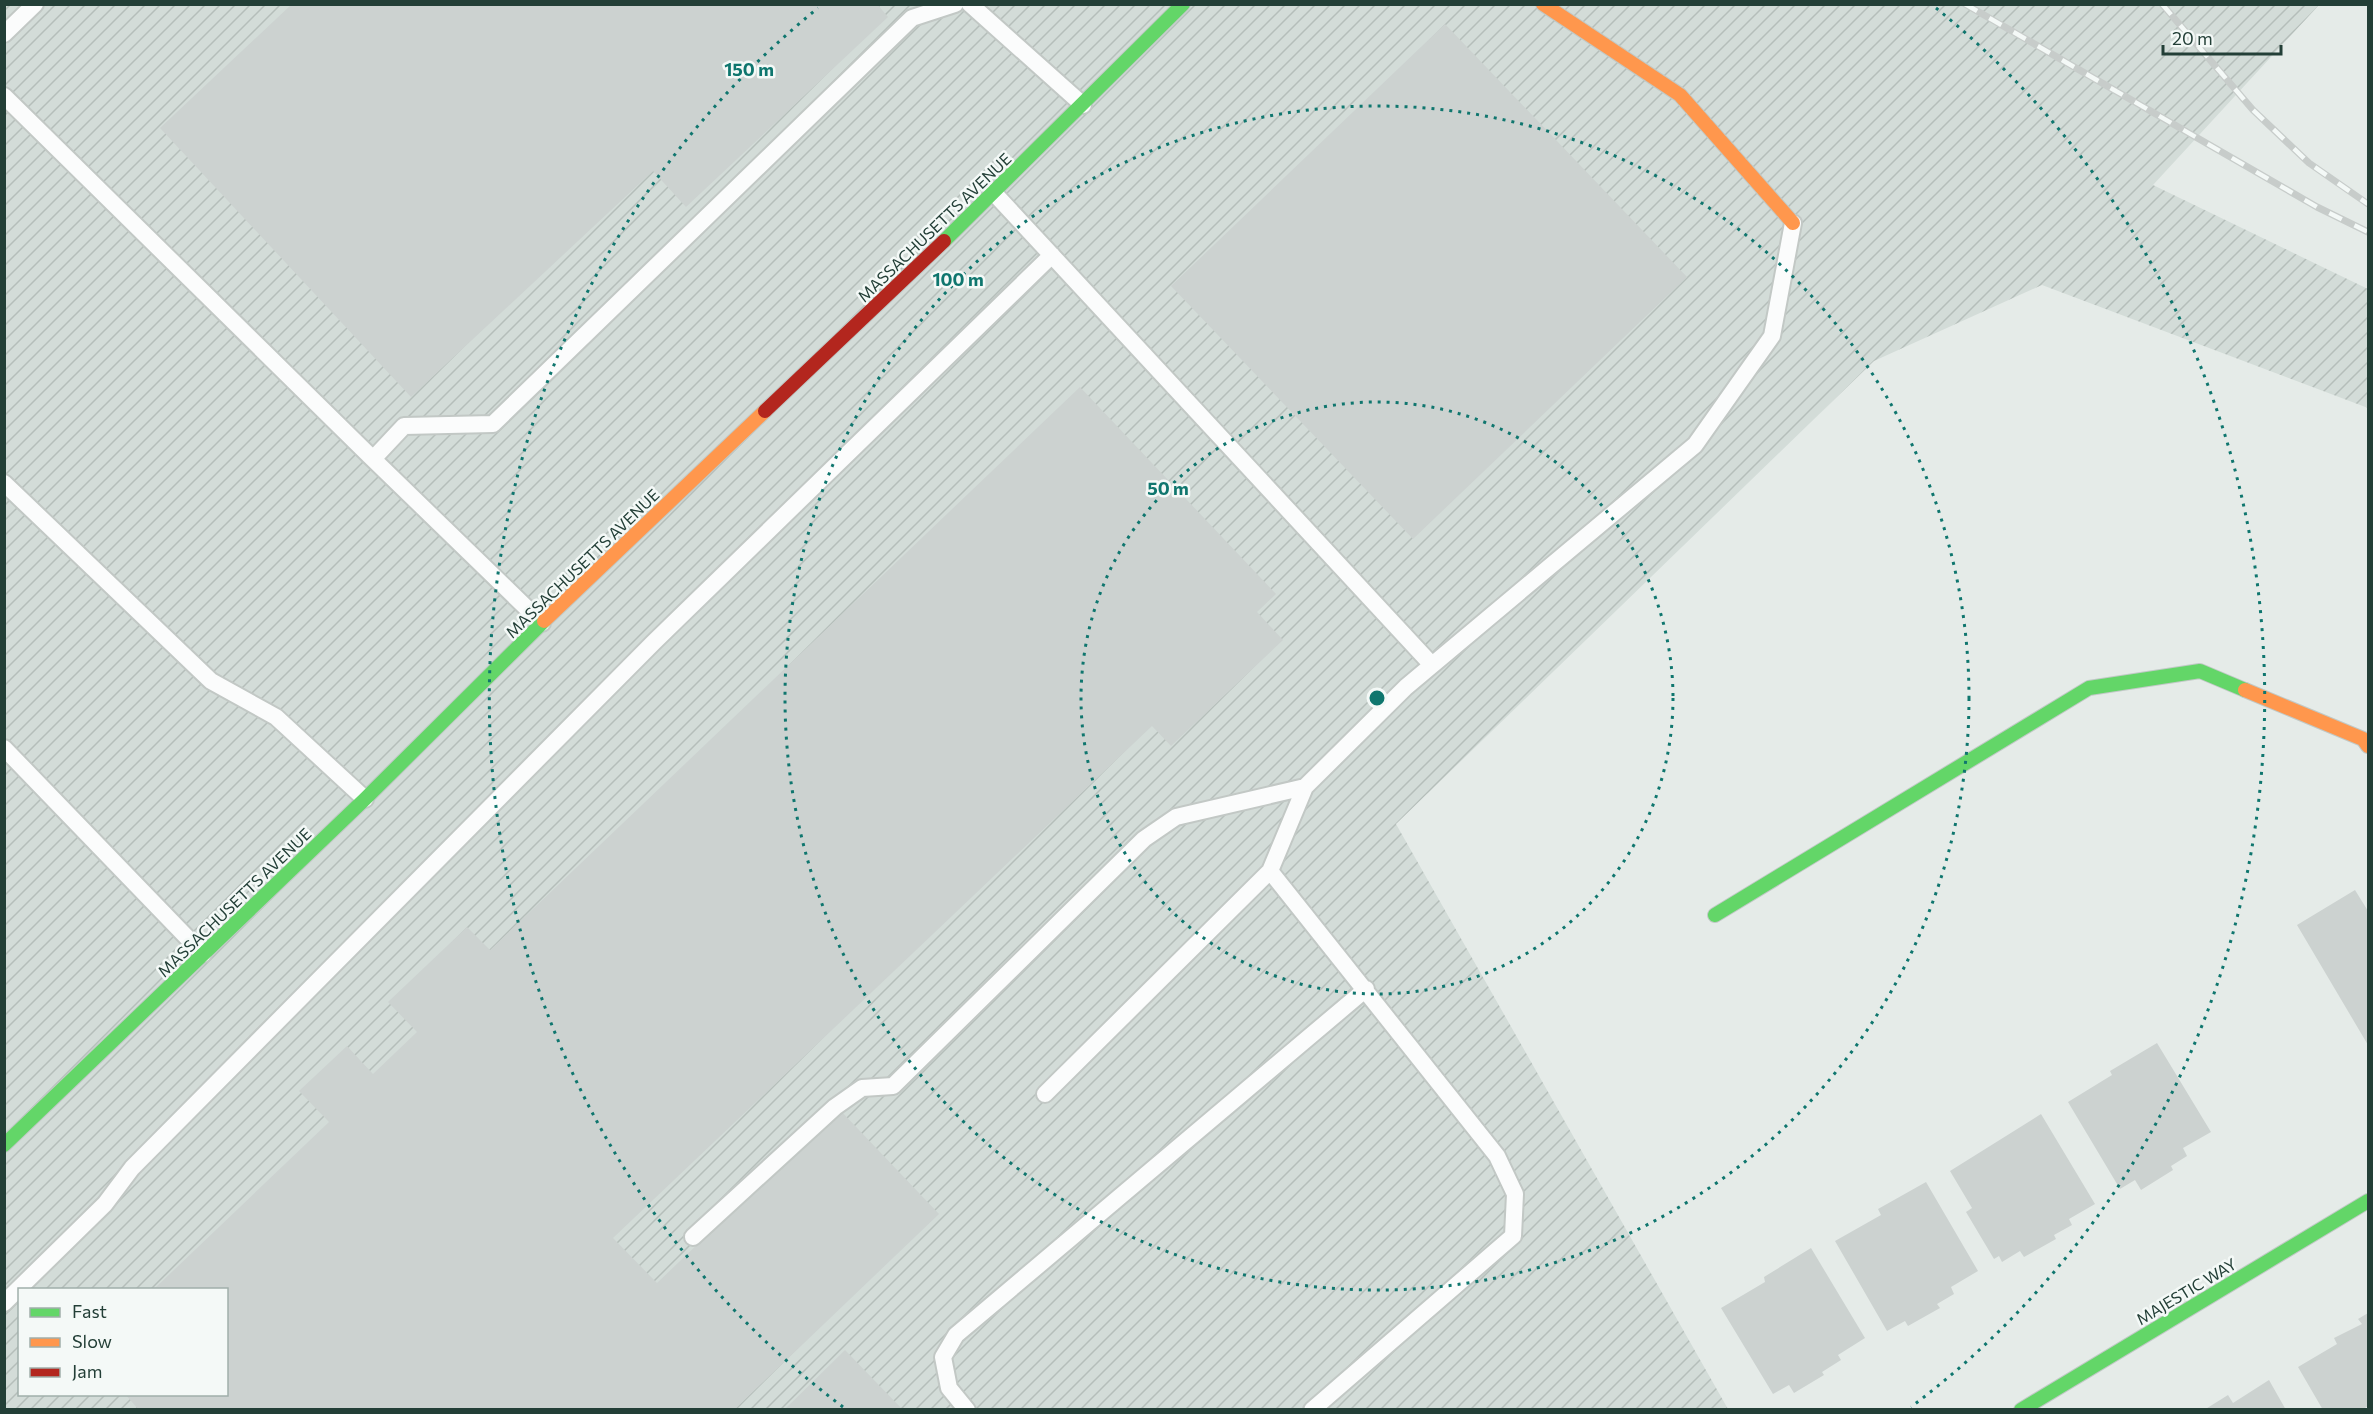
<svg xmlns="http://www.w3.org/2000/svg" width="2373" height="1414" viewBox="0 0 2373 1414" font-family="Commissioner,sans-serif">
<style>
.industrial{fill:url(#industrial-furrows);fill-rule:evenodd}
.building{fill:#ccd2d0}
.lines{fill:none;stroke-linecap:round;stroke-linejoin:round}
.lane-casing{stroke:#c2c8c5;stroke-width:20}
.fast-casing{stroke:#c1c9c6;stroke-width:16}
.slow-casing{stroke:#c1c9c6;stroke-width:16}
.jam-casing{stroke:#c1c9c6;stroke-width:16}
.lane{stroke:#fbfcfc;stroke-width:16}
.fast{stroke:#63d668;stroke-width:14}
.slow{stroke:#ff974d;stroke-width:14}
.jam{stroke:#b3261e;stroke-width:14}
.rail-casing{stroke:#c7ccca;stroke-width:7}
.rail{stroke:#f4f9f7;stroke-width:4.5;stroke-dasharray:14;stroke-linecap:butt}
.ring{fill:none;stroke:#0f766e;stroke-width:3;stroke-dasharray:3 6}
.labels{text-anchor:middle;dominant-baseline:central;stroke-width:5;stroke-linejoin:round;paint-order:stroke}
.street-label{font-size:16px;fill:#233f37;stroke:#f4f9f7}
.centre{fill:#0f766e;stroke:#f4f9f7;stroke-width:3}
.ring-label{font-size:18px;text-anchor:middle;font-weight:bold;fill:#0f766e;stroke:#f4f9f7;stroke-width:5;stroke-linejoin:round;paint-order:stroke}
</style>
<defs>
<pattern id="industrial-furrows" width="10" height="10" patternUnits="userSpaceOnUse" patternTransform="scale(1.5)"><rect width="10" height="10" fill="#d3dcd8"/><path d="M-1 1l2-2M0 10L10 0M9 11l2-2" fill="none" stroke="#b5beba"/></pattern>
</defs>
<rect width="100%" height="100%" fill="#e5ebe8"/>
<path class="industrial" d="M 5,5 L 2319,5 L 2153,185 L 2368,289 L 2368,408 L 2042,285 L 1874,361 L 1396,824 L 1728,1409 L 5,1410 ZM 20,1290 L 226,1290 L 226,1394 L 20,1394 Z"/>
<path class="building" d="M 292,4 L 877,4 L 888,17 L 686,207 L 653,171 L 411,397 L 160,128 Z
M 1445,24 L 1687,277 L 1413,539 L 1171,286 Z
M 1080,387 L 1276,594 L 1257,612 L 1283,640 L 1171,746 L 1152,726 L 613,1238 L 657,1283 L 839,1109 L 939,1214 L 734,1410 L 139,1410 L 125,1394 L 226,1394 L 226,1290 L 153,1290 L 329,1122 L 299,1091 L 347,1046 L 373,1074 L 417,1032 L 388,1002 L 467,927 L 490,950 Z
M 2355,890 L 2368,911 L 2368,1045 L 2297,925 Z
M 2157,1043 L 2211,1132 L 2183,1148 L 2187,1156 L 2171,1166 L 2173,1170 L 2141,1190 L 2135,1180 L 2120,1189 L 2068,1102 L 2112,1075 L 2110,1071 Z
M 2041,1114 L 2095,1204 L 2069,1219 L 2072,1225 L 2054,1235 L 2056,1239 L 2024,1257 L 2020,1251 L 2002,1262 L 1999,1256 L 1994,1259 L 1966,1212 L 1972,1208 L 1950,1171 Z
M 1926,1182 L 1978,1271 L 1951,1287 L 1954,1294 L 1937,1304 L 1940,1308 L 1908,1326 L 1905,1321 L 1887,1331 L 1835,1241 L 1881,1215 L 1878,1209 Z
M 1811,1248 L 1865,1338 L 1838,1355 L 1841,1360 L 1822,1372 L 1824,1375 L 1794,1393 L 1789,1385 L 1773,1394 L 1721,1308 L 1765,1282 L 1764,1277 Z
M 2368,1313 L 2368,1406 L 2362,1410 L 2323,1410 L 2298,1367 L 2337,1344 L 2334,1338 L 2362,1324 L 2358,1319 Z
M 845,1350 L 903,1410 L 784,1410 Z
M 2269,1380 L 2286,1410 L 2204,1410 L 2228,1395 L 2233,1403 Z"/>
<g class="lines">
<defs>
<path id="lane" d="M 970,4 L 1083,105
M 4,34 L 35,4
M 4,96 L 373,459
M 994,193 L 1432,665
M 4,483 L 211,681 L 276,717 L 365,799
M 542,623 L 373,459 L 404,426 L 493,424 L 912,18 L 955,4
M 4,748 L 203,954
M 1270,871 L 1497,1156 L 1515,1194 L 1513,1236 L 1312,1410
M 1045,1094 L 1270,871 L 1305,787 L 1406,687 L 1695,445 L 1772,336 L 1793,223
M 693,1237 L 835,1107 L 862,1088 L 893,1086 L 1144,839 L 1176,817 L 1305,787
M 4,1303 L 105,1204 L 132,1168 L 654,642 L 1052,255
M 967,1410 L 949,1388 L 943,1357 L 956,1335 L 1366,989"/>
<path id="fast" d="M 944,241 L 1183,4
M 1715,915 L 2089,688 L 2200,671 L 2245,690
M 4,1145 L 365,799 L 544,621
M 2021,1410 L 2368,1201"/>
<path id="slow" d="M 1543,4 L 1680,95 L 1793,223
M 544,621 L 765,411
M 2245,690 L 2363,739 L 2368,746"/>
<path id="jam" d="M 765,411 L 944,241"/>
</defs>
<use href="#lane" class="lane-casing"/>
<use href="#fast" class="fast-casing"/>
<use href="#slow" class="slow-casing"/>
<use href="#jam" class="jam-casing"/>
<use href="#lane" class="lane"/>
<use href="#fast" class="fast"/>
<use href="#slow" class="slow"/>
<use href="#jam" class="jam"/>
<defs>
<path id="rail" d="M 1965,4 L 2317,207 L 2368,232
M 2162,4 L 2253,110 L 2309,163 L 2368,204"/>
</defs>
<use href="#rail" class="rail-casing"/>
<use href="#rail" class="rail"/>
</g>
<g class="ring">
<circle cx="1377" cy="698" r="296"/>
<circle cx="1377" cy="698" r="592"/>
<path d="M843 1407A888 888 0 0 1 818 8M1936 8A888 888 0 0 1 1911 1407"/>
</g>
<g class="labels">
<g class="street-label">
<text transform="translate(934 227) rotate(-44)">MASSACHUSETTS AVENUE</text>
<text transform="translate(582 563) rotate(-44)">MASSACHUSETTS AVENUE</text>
<text transform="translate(234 902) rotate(-44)">MASSACHUSETTS AVENUE</text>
<text transform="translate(2186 1291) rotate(-31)">MAJESTIC WAY</text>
</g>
</g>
<circle cx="1377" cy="698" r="9" class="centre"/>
<g class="ring-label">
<text x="749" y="76">150 m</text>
<text x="958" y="286">100 m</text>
<text x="1168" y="495">50 m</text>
</g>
<rect width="2373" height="1414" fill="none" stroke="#233f37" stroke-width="12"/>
<rect x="18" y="1288" width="210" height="108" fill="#f4f9f7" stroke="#a0afaa" stroke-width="1.5"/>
<rect x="30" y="1308" width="30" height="9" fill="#63d668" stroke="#a0afaa" stroke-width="1.5"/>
<text x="72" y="1318" font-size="18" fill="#233f37">Fast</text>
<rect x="30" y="1338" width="30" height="9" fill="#ff974d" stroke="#a0afaa" stroke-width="1.5"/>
<text x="72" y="1348" font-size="18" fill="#233f37">Slow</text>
<rect x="30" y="1368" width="30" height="9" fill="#b3261e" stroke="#a0afaa" stroke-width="1.5"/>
<text x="72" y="1378" font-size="18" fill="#233f37">Jam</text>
<path d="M2163 45v9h118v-9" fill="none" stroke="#233f37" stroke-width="3"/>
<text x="2172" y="45" font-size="18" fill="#233f37" stroke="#f4f9f7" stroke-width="4.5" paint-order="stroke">20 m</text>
</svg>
